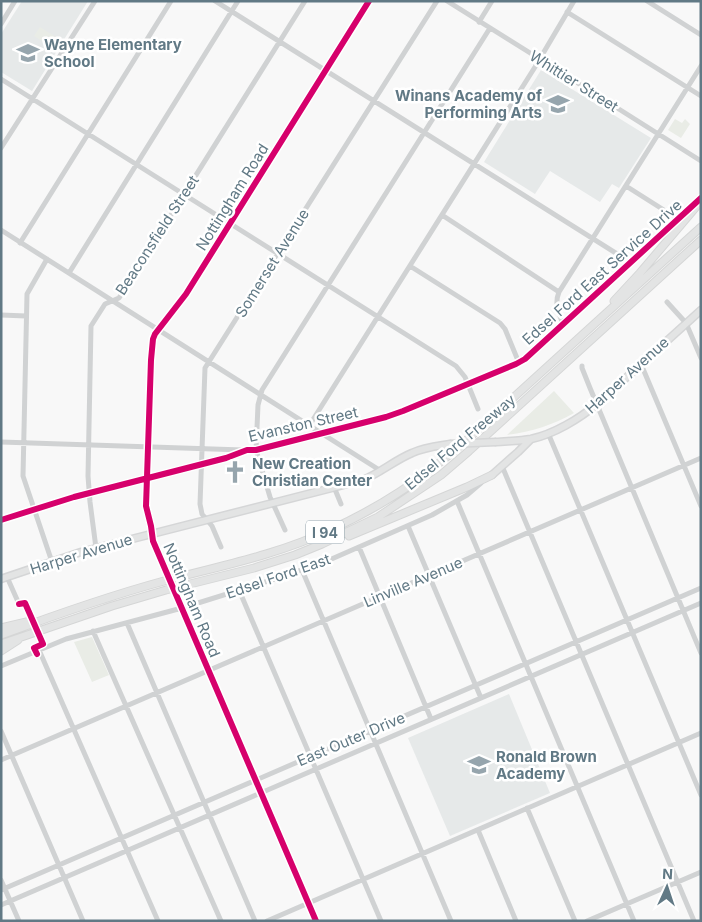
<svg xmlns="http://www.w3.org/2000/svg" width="702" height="922" viewBox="0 0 702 922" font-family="Inter,sans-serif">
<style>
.built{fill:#e6e9e9}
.green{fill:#e9ece6}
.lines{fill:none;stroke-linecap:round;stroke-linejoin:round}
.major-casing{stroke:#d5d6d7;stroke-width:9}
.highway-casing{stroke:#d5d6d6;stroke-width:9}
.minor{stroke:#d0d2d3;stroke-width:5}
.major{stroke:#e3e4e4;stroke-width:6}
.highway{stroke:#e3e4e4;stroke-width:7}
.major-bridge-casing{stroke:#d5d6d7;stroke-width:9;stroke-linecap:butt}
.minor-bridge{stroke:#d0d2d3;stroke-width:5}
.major-bridge{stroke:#e3e4e4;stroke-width:6}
.cycleway-casing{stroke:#fff;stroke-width:9}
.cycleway{stroke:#d6006c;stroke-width:6}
.labels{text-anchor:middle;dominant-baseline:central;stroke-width:5;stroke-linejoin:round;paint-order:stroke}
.shield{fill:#fff;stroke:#90a1aa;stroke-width:1}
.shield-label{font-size:14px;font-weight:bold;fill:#617985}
.poi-label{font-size:15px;font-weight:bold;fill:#617985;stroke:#fff;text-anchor:start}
.street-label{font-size:15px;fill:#617985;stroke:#fff}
</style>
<rect width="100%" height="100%" fill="#f8f8f8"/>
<path class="built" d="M 22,1 L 88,1 L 32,91 L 1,72 L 1,34 Z
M 541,70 L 651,138 L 619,188 L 612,184 L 600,202 L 550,171 L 535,194 L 484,162 Z
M 509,694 L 550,793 L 450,836 L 408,738 Z"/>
<path class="green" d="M 40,27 L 59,39 L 53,48 L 34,36 Z
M 675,119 L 682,123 L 685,119 L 690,124 L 681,138 L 668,130 Z
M 554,391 L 574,413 C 553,425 531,432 507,435 Z
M 92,637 L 109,675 L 92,682 L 74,642 Z"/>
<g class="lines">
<defs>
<path id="major" d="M 496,442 C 507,441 520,441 531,439 C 554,434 579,419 597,404 L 701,310
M 492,475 L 518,452 L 531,439
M 1,579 L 81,552 L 363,480 C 380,473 395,460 412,453 C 424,447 437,446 450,444"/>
<path id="highway" d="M 614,301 L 640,273 L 701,201
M 349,536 L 467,487 L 492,475
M 1,628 L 30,621
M 1,635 C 55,615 109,596 164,581 C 220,566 277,555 330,530 C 367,513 403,492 434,467 C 446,458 458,448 469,438 L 701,227
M 1,644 L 112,606 L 166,590 L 254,568 L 295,555 L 322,544 L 378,517 L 441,475 L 469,451 L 701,240
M 1,651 L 18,640"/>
</defs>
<use href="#major" class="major-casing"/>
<use href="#highway" class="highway-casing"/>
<path class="minor" d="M 215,1 L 630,262
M 447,1 L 535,56 L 701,161
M 647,1 L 701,35
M 567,12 L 701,96
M 479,22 L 492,1
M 1,24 L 15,1
M 1,79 L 456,366 L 465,377 L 478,409
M 1,148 L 95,1
M 626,186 L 678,219
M 442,215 L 559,292
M 1,230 L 381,471
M 20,243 L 171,1
M 47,259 L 27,294 L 23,476 L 52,562
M 410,266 L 500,323 L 505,329 L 519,363
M 69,273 L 238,1
M 667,302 L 686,323 L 701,358
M 1,315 L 26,316
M 563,324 C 559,313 554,304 559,292 L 701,66
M 641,364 L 701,506
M 582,366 L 582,368 L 590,388 L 701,653
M 309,426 L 535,67 L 574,1
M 548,433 L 701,795
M 1,442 L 243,450
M 502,466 L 694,921
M 334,487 L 341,504
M 457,501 L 634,921
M 1,520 L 74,497 L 226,458 L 247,450 L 256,450 L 386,417 L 403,411 L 516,364 L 525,359 L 697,202
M 408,526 L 481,698
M 285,530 L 270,497 L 256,450 L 258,405 L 262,390 L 490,28
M 221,547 L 212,526 L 202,514 L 200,504 L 205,368 L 437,1
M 359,547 L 431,719
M 96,548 L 90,502 L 88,476 L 91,326 L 105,304 L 119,298 L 305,1
M 164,565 L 153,541 L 151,526 L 146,506 L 153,339 L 157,330 L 186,294 L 369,1
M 302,570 L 451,921
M 7,577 L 19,604
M 239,590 L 381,921
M 181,606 L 316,921
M 127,623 L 255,921
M 93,631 L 221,921
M 39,650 L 158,921
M 1,666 L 66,639 L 182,608 L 281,577 L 327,561 L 432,515 L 467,495 L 481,483
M 1,731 L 83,921
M 1,760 L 701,458
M 527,808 L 575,921
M 478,830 L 516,921
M 1,880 L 19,921
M 1,890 L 701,588
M 1,905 L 701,603
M 267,921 L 701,733
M 587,921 L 701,872"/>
<use href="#major" class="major"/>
<use href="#highway" class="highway"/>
<defs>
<path id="major-bridge" d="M 450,444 L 496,442"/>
</defs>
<use href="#major-bridge" class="major-bridge-casing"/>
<path class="minor-bridge" d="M 164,565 L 180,603"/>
<use href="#major-bridge" class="major-bridge"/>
<defs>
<path id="cycleway" d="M 1,520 L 74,497 L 226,458 L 247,450 L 256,450 L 386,417 L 403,411 L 516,364 L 525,359 L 701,198
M 19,604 L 25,603 L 43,644 L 34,648 L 37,654
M 316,921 L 153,541 L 151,526 L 146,506 L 151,360 L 153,339 L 155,334 L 186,294 L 369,1"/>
</defs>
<use href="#cycleway" class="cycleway-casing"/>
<use href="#cycleway" class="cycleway"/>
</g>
<defs>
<symbol id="school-bare" viewBox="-9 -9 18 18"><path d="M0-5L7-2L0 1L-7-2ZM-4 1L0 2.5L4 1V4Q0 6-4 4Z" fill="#96a5ad" stroke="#fff" stroke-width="2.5" paint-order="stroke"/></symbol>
<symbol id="church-bare" viewBox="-9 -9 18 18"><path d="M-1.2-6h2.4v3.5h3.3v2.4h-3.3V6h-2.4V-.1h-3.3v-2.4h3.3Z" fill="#96a5ad" stroke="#fff" stroke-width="2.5" paint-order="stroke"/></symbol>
</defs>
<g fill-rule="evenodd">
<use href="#school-bare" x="12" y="37" width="32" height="32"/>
<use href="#school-bare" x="542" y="88" width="32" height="32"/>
<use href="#church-bare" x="219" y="456" width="32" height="32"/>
<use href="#school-bare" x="463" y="749" width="32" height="32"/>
</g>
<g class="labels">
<rect class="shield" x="306" y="520.5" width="38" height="23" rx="4"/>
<g class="shield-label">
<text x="325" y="532">I 94</text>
</g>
<g class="poi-label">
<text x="44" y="44">Wayne Elementary<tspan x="44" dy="17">School</tspan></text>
<text x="542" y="95" text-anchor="end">Winans Academy of<tspan x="542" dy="17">Performing Arts</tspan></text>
<text x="252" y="463">New Creation<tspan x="252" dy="17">Christian Center</tspan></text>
<text x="496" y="756">Ronald Brown<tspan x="496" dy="17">Academy</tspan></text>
</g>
<g class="street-label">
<text transform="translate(574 81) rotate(32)">Whittier Street</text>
<text transform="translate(232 197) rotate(-58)">Nottingham Road</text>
<text transform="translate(157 235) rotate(-57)">Beaconsfield Street</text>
<text transform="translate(272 263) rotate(-58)">Somerset Avenue</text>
<text transform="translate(602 272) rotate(-42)">Edsel Ford East Service Drive</text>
<text transform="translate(627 375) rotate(-42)">Harper Avenue</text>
<text transform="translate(303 424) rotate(-13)">Evanston Street</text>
<text transform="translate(460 442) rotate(-40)">Edsel Ford Freeway</text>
<text transform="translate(81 554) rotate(-17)">Harper Avenue</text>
<text transform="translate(278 576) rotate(-19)">Edsel Ford East</text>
<text transform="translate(413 582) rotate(-23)">Linville Avenue</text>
<text transform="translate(192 600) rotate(67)">Nottingham Road</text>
<text transform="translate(351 739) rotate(-23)">East Outer Drive</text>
</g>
</g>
<rect width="702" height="922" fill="none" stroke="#617985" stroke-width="5"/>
<g transform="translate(667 887) rotate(3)" stroke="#ffffff" stroke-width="4" paint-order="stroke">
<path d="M0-4L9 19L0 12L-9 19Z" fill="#617985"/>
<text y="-8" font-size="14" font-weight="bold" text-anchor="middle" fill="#617985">N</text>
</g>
</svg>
